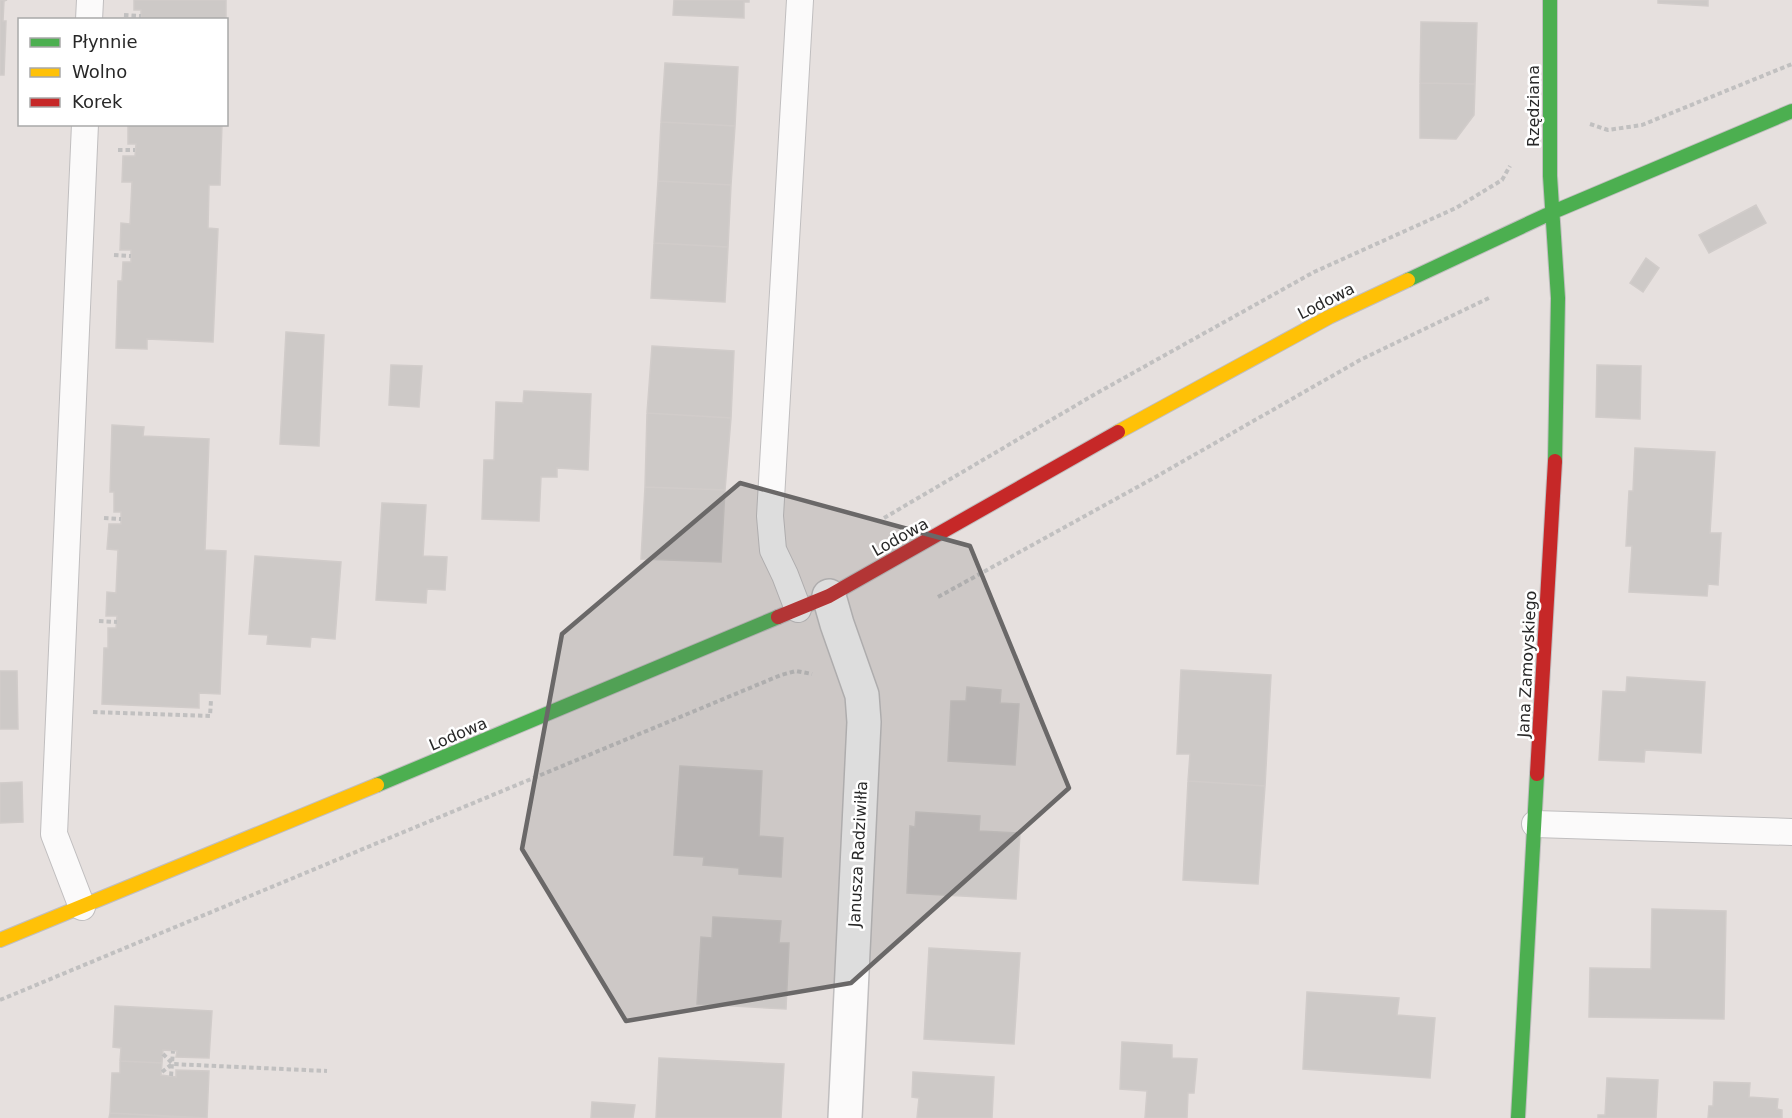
<svg xmlns="http://www.w3.org/2000/svg" width="1792" height="1118" viewBox="0 0 1792 1118" font-family="'DejaVu Sans',sans-serif">
<style>
.building{fill:#cdc9c7;stroke:#d1ccca;stroke-width:1.5}
.lines{fill:none;stroke-linecap:round;stroke-linejoin:round}
.lane-casing{stroke:#c0bebf;stroke-width:28}
.street-casing{stroke:#c0bebf;stroke-width:36}
.fast-casing{stroke:#c0bebf;stroke-width:16}
.slow-casing{stroke:#c0bebf;stroke-width:16}
.jam-casing{stroke:#c0bebf;stroke-width:16}
.path{stroke:#c1c0c0;stroke-width:4;stroke-dasharray:4.5 3;stroke-linecap:butt}
.lane{stroke:#fbfafa;stroke-width:26}
.street{stroke:#fbfafa;stroke-width:33}
.fast{stroke:#4caf50;stroke-width:14}
.slow{stroke:#ffc107;stroke-width:14}
.jam{stroke:#c62828;stroke-width:14}
.marked{fill:#6a6868;fill-opacity:0.2;stroke:#6a6868;stroke-width:4.5;stroke-linejoin:round}
.labels{text-anchor:middle;dominant-baseline:central;stroke-width:5;stroke-linejoin:round;paint-order:stroke}
.street-label{font-size:16px;fill:#282828;stroke:#fff}
</style>
<rect width="100%" height="100%" fill="#e6e0de"/>
<path class="building" d="M 0,0 L 7,0 L 4,1 L 3,21 L 6,21 L 4,75 L 0,75 Z
M 134,0 L 226,0 L 226,20 L 141,20 L 141,10 L 134,10 Z
M 674,0 L 749,0 L 749,2 L 744,2 L 744,18 L 673,15 Z
M 1658,0 L 1708,0 L 1708,6 L 1658,3 Z
M 1421,22 L 1477,23 L 1475,84 L 1420,83 Z
M 665,63 L 738,67 L 735,126 L 661,122 Z
M 1420,83 L 1475,84 L 1474,115 L 1456,139 L 1420,138 Z
M 661,122 L 735,126 L 731,185 L 658,181 Z
M 128,124 L 222,124 L 220,185 L 209,185 L 208,228 L 218,229 L 213,342 L 147,339 L 147,349 L 116,348 L 118,281 L 122,281 L 123,262 L 131,262 L 131,250 L 120,250 L 121,223 L 130,224 L 132,182 L 122,182 L 123,156 L 135,156 L 136,144 L 128,144 Z
M 658,181 L 731,185 L 728,247 L 654,243 Z
M 1756,205 L 1766,223 L 1709,253 L 1699,235 Z
M 654,243 L 728,247 L 725,302 L 651,298 Z
M 1646,258 L 1659,268 L 1643,292 L 1630,283 Z
M 286,332 L 324,335 L 319,446 L 280,444 Z
M 652,346 L 734,351 L 731,418 L 647,413 Z
M 391,365 L 422,366 L 419,407 L 389,405 Z
M 1597,365 L 1641,366 L 1640,419 L 1596,417 Z
M 524,391 L 591,394 L 588,470 L 557,468 L 557,477 L 541,477 L 539,521 L 482,519 L 484,460 L 494,460 L 496,402 L 523,403 Z
M 647,413 L 731,418 L 725,490 L 645,487 Z
M 112,425 L 144,427 L 143,436 L 209,439 L 205,550 L 226,551 L 220,694 L 199,693 L 199,708 L 102,704 L 104,648 L 108,648 L 108,628 L 116,628 L 117,616 L 106,616 L 107,592 L 116,593 L 117,571 L 118,550 L 107,549 L 109,524 L 121,524 L 121,512 L 114,512 L 114,492 L 110,492 Z
M 1635,448 L 1715,452 L 1710,533 L 1721,533 L 1718,585 L 1708,584 L 1707,596 L 1629,592 L 1632,546 L 1626,546 L 1629,491 L 1633,491 Z
M 645,487 L 725,490 L 721,562 L 641,559 Z
M 382,503 L 426,505 L 423,556 L 447,557 L 445,590 L 427,589 L 426,603 L 376,600 Z
M 255,556 L 341,562 L 335,639 L 311,637 L 310,647 L 267,644 L 268,635 L 249,634 Z
M 1181,670 L 1271,675 L 1265,786 L 1188,781 L 1190,754 L 1177,754 Z
M 0,671 L 17,671 L 18,729 L 0,729 Z
M 1627,677 L 1705,682 L 1701,753 L 1645,750 L 1644,762 L 1599,760 L 1603,691 L 1626,692 Z
M 967,687 L 1001,690 L 1000,703 L 1019,704 L 1015,765 L 948,761 L 951,701 L 966,701 Z
M 680,766 L 762,771 L 759,836 L 783,838 L 781,877 L 739,874 L 739,868 L 703,865 L 704,857 L 674,855 Z
M 1188,781 L 1265,786 L 1258,884 L 1183,880 Z
M 22,782 L 23,822 L 0,823 L 0,783 Z
M 916,812 L 980,816 L 979,831 L 1020,833 L 1016,899 L 907,893 L 910,826 L 915,827 Z
M 1652,909 L 1726,911 L 1724,1019 L 1589,1017 L 1590,968 L 1651,969 Z
M 713,917 L 781,921 L 779,943 L 789,943 L 786,1009 L 697,1004 L 701,937 L 712,938 Z
M 929,948 L 1020,953 L 1014,1044 L 924,1039 Z
M 1307,992 L 1399,998 L 1397,1015 L 1435,1018 L 1430,1078 L 1303,1069 Z
M 115,1006 L 212,1011 L 209,1058 L 176,1057 L 177,1051 L 163,1050 L 162,1063 L 120,1061 L 121,1048 L 113,1047 Z
M 1122,1042 L 1172,1045 L 1172,1058 L 1197,1059 L 1194,1093 L 1188,1093 L 1187,1118 L 1145,1118 L 1147,1091 L 1120,1089 Z
M 659,1058 L 784,1064 L 781,1118 L 656,1118 Z
M 120,1061 L 162,1063 L 161,1075 L 176,1077 L 176,1070 L 209,1071 L 207,1118 L 110,1113 L 112,1073 L 120,1073 Z
M 913,1072 L 994,1077 L 992,1118 L 917,1118 L 919,1098 L 912,1097 Z
M 1607,1078 L 1658,1080 L 1656,1118 L 1598,1118 L 1598,1115 L 1605,1115 Z
M 1714,1082 L 1750,1083 L 1749,1097 L 1778,1099 L 1777,1109 L 1782,1110 L 1782,1118 L 1708,1118 L 1709,1106 L 1713,1106 Z
M 592,1102 L 635,1105 L 633,1118 L 591,1118 Z
M 110,1113 L 196,1118 L 109,1118 Z"/>
<g class="lines">
<defs>
<path id="lane" d="M 89,20 L 90,0
M 798,609 L 785,575 L 773,550 L 770,516 L 800,0
M 1535,824 L 1792,832
M 82,907 L 54,834 L 85,124"/>
<path id="street" d="M 829,596 L 837,624 L 862,695 L 864,722 L 845,1118"/>
<path id="fast" d="M 1550,0 L 1550,176 L 1558,298 L 1555,461
M 1408,280 L 1553,212 L 1792,111
M 377,785 L 778,617
M 1518,1118 L 1537,774"/>
<path id="slow" d="M 1118,432 L 1329,317 L 1408,280
M 0,940 L 377,785"/>
<path id="jam" d="M 778,617 L 829,596 L 1118,432
M 1537,774 L 1555,461"/>
</defs>
<use href="#lane" class="lane-casing"/>
<use href="#street" class="street-casing"/>
<use href="#fast" class="fast-casing"/>
<use href="#slow" class="slow-casing"/>
<use href="#jam" class="jam-casing"/>
<path class="path" d="M 124,15 L 141,16
M 1590,124 L 1608,130 L 1642,125 L 1792,64
M 118,150 L 135,150
M 114,255 L 131,256
M 104,518 L 121,519
M 884,518 L 1097,393 L 1314,272 L 1456,208 L 1502,180 L 1510,166
M 938,597 L 1152,479 L 1360,360 L 1489,298
M 99,621 L 117,622
M 93,712 L 210,716 L 211,700
M 0,1000 L 781,675 L 796,671 L 812,674
M 163,1054 L 172,1063
M 162,1072 L 172,1064 L 327,1071
M 171,1076 L 173,1051"/>
<use href="#lane" class="lane"/>
<use href="#street" class="street"/>
<use href="#fast" class="fast"/>
<use href="#slow" class="slow"/>
<use href="#jam" class="jam"/>
</g>
<path class="marked" d="M 740,483 L 970,546 L 1069,788 L 851,983 L 626,1021 L 522,849 L 562,634 Z"/>
<g class="labels">
<g class="street-label">
<text transform="translate(1533 106) rotate(-90)">Rzędziana</text>
<text transform="translate(1326 301) rotate(-27)">Lodowa</text>
<text transform="translate(900 537) rotate(-29)">Lodowa</text>
<text transform="translate(1527 664) rotate(-87)">Jana Zamoyskiego</text>
<text transform="translate(458 734) rotate(-23)">Lodowa</text>
<text transform="translate(858 854) rotate(-87)">Janusza Radziwiłła</text>
</g>
</g>
<rect x="18" y="18" width="210" height="108" fill="#ffffff" stroke="#a9a9a9" stroke-width="1.5"/>
<rect x="30" y="38" width="30" height="9" fill="#4caf50" stroke="#a9a9a9" stroke-width="1.5"/>
<text x="72" y="48" font-size="18" fill="#282828">Płynnie</text>
<rect x="30" y="68" width="30" height="9" fill="#ffc107" stroke="#a9a9a9" stroke-width="1.5"/>
<text x="72" y="78" font-size="18" fill="#282828">Wolno</text>
<rect x="30" y="98" width="30" height="9" fill="#c62828" stroke="#a9a9a9" stroke-width="1.5"/>
<text x="72" y="108" font-size="18" fill="#282828">Korek</text>
</svg>
